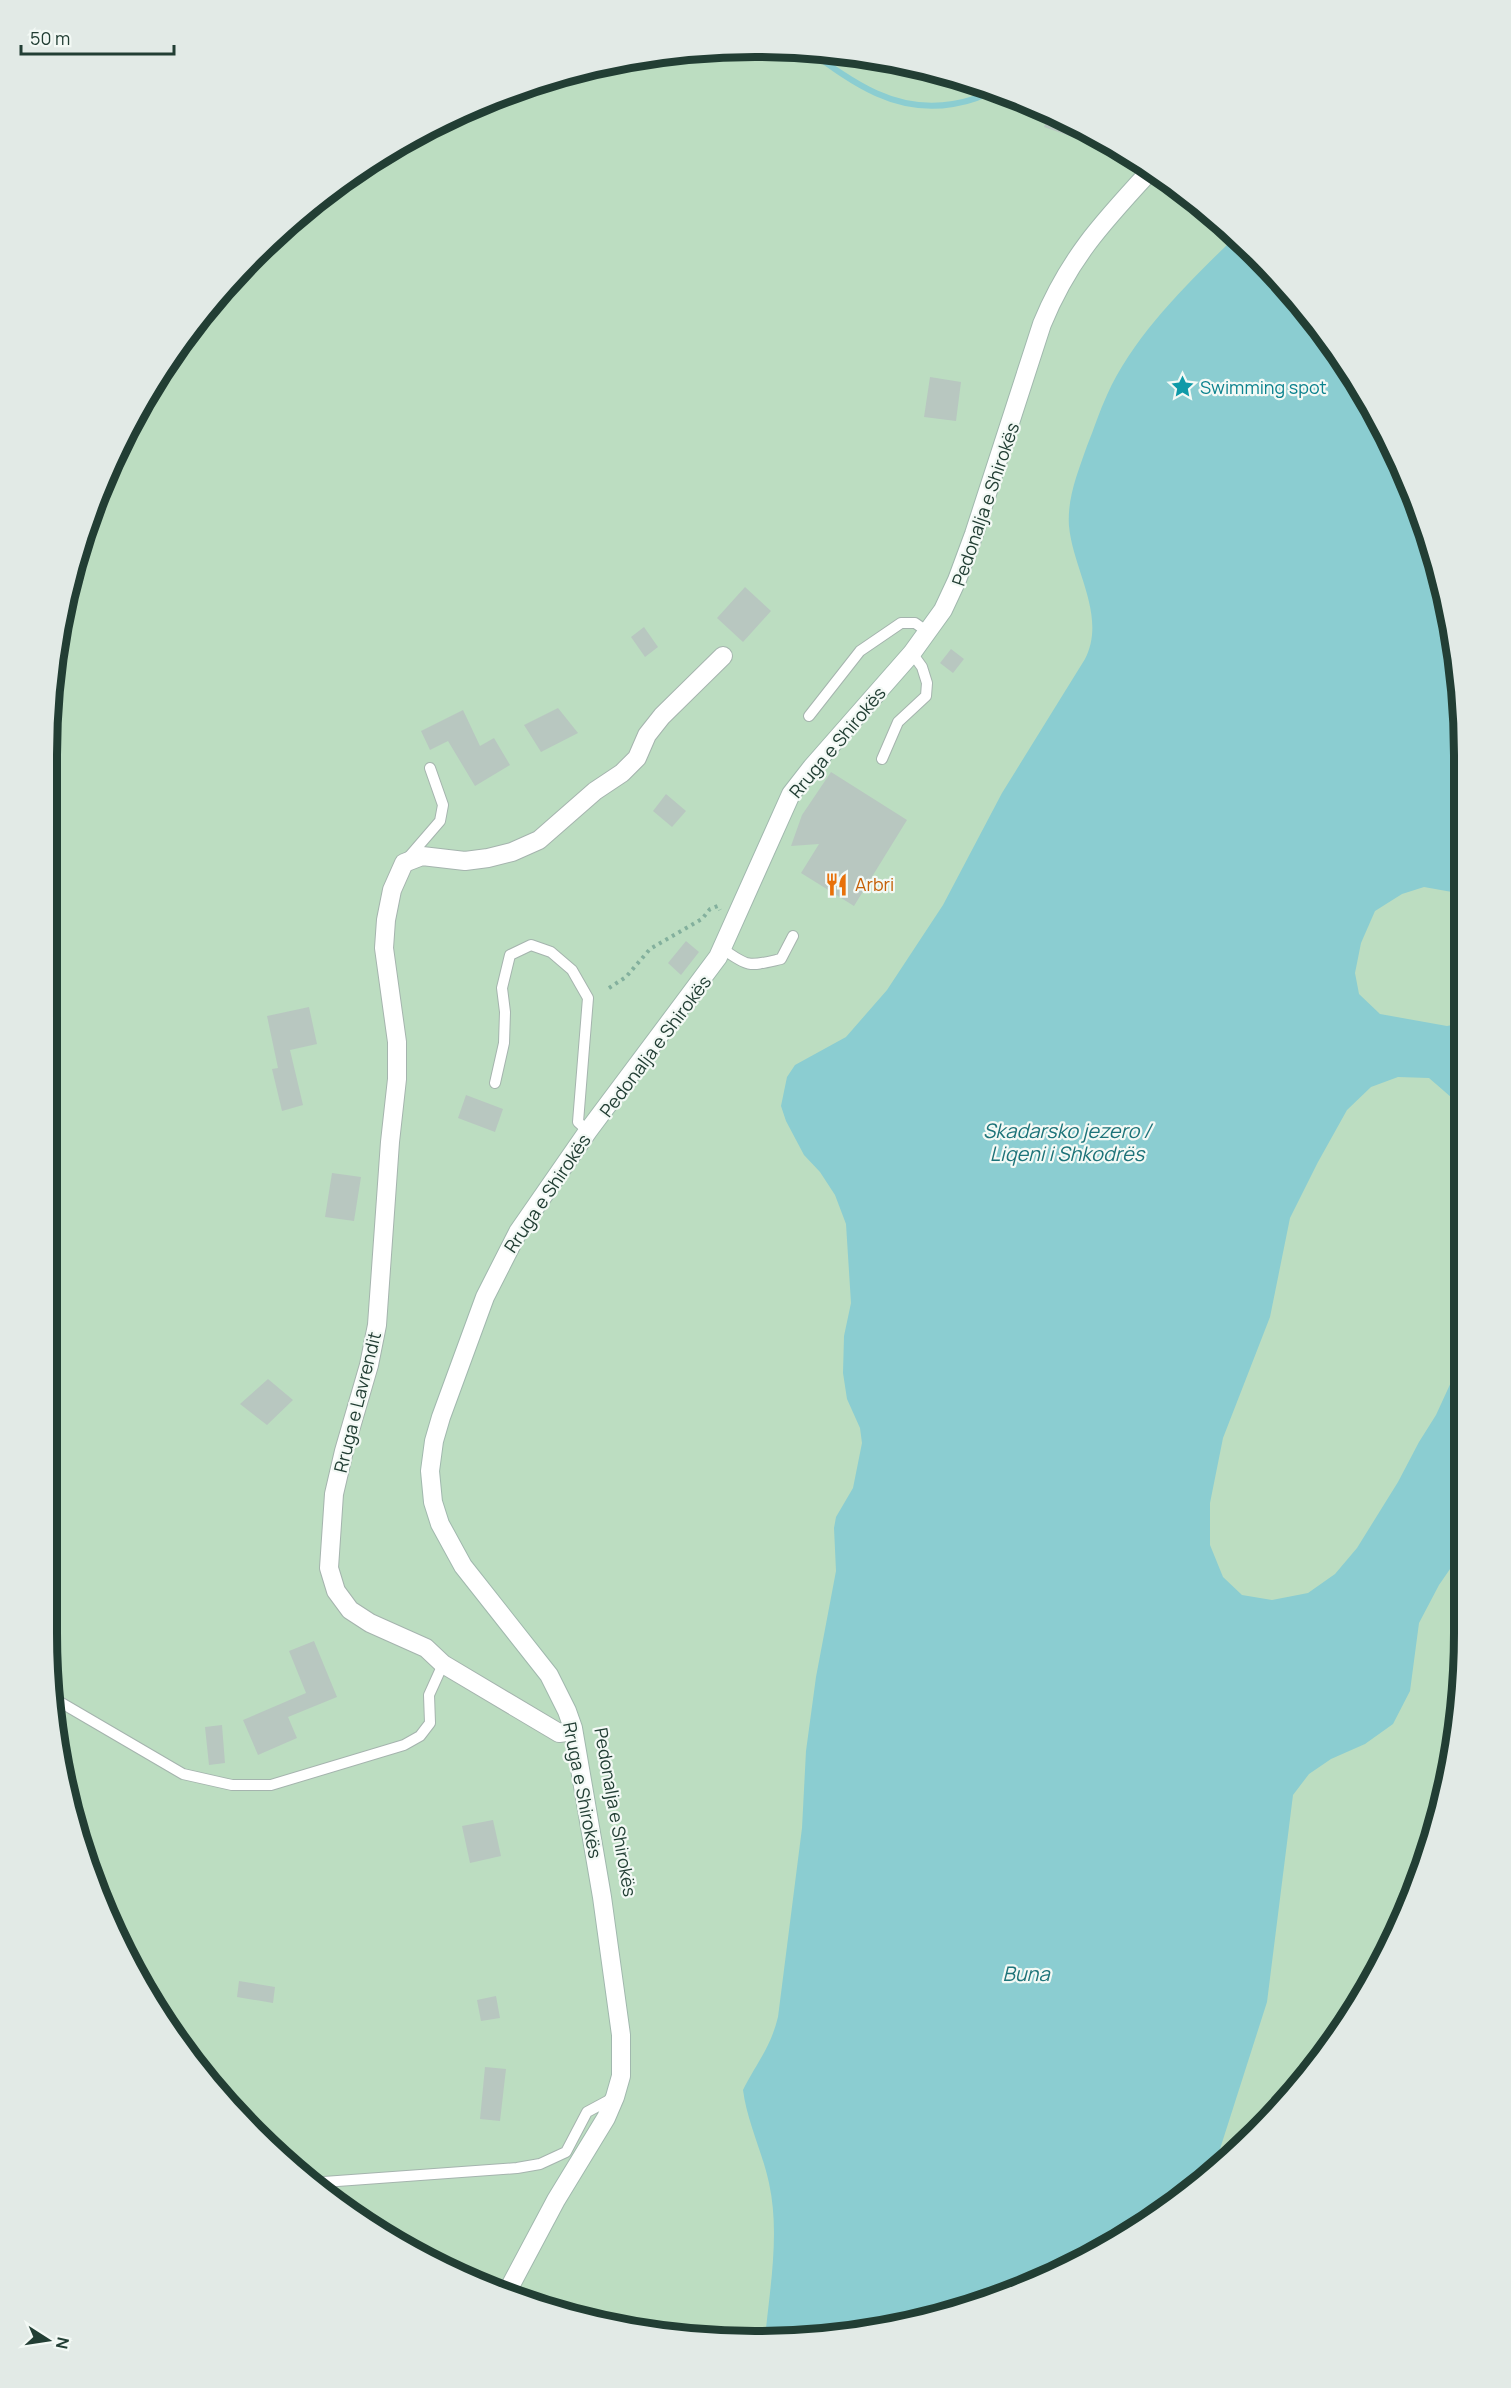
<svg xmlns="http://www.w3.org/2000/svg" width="1511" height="2388" viewBox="0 0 1511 2388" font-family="Manrope,sans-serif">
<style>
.green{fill:#bcddc1}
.water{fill:#8bcdd1}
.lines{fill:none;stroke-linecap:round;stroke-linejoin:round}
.stream{stroke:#8bcdd1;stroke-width:6}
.building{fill:#b8c7c0}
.lane-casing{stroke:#a5b4ae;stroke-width:12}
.street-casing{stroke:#a5b4ae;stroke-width:20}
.secondary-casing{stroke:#a1b8ae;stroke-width:20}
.path{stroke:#83b09d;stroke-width:4;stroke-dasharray:3 4.5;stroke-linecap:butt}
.lane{stroke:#fff;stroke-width:10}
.street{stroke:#fff;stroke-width:18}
.secondary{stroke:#fff;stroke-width:18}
.labels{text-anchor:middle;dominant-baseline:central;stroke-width:4.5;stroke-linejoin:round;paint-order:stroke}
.culture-label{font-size:18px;fill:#0d838f;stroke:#f3f9f5;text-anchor:start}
.street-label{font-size:18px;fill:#223e34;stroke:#f3f9f5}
.food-label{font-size:18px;fill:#c56008;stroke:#f3f9f5;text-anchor:start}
.water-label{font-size:20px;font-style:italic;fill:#1d7379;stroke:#f3f9f5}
.rim{fill:none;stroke:#223e34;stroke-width:8}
</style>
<rect width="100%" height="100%" fill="#e3ece7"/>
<path class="green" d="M 802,48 L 939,71 L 1069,120 L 1187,193 L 1318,324 L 1391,442 L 1440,572 L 1463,709 L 1458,1725 L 1411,1904 L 1318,2064 L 1223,2165 L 1149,2222 L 1069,2269 L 939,2317 L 848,2335 L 709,2340 L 527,2304 L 401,2247 L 324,2195 L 254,2134 L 166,2027 L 84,1860 L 53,1725 L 53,663 L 100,484 L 193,324 L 288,222 L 401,141 L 528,84 L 663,53 Z"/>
<path class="water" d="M 1233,239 L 1318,324 L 1391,442 L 1440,572 L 1463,709 L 1462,901 L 1452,892 L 1424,887 L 1402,894 L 1375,911 L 1361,943 L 1355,973 L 1359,994 L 1380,1014 L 1447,1026 L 1462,1023 L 1461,1108 L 1459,1104 L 1429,1078 L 1398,1077 L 1371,1087 L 1347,1110 L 1318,1162 L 1290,1218 L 1270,1317 L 1223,1438 L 1210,1503 L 1210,1545 L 1223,1577 L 1242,1595 L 1272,1600 L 1308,1593 L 1335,1574 L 1357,1548 L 1398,1482 L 1419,1442 L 1436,1415 L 1458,1367 L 1460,1357 L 1459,1556 L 1439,1585 L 1419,1623 L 1410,1691 L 1393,1724 L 1365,1744 L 1331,1759 L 1309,1774 L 1293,1795 L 1267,2002 L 1212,2174 L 1149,2222 L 1069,2269 L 939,2317 L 848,2335 L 765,2338 C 770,2287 780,2233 769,2183 C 762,2151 747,2121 743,2090 C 757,2062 770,2049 778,2017 L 802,1828 L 806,1751 L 816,1677 L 836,1571 L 834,1528 L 836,1517 L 853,1488 L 862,1443 L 860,1428 L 847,1399 L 843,1373 L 844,1336 L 851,1303 L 846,1224 L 835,1195 L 820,1172 L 804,1155 L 786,1121 L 781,1106 L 787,1077 L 795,1065 L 846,1037 L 887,990 L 943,905 L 1002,793 L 1085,659 C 1107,616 1073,570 1069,526 C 1067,498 1078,472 1087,446 C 1094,429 1099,412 1107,395 C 1134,335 1187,284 1233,239 Z"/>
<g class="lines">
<path class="stream" d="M 807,49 C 852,82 894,114 953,104 C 965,102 981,98 992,90"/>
</g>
<path class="building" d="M 1049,112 L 1069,120 L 1090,133 L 1087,142 L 1044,127 Z
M 930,377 L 961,382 L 956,421 L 924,417 Z
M 745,587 L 771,611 L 743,642 L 717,618 Z
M 644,627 L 658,647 L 645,657 L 631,637 Z
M 951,649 L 964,659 L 953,673 L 940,663 Z
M 558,708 L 578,733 L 541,752 L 524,725 Z
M 463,710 L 480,746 L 494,738 L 510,765 L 475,786 L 448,741 L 430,750 L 421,731 Z
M 831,772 L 907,820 L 854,906 L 801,873 L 819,844 L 791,846 L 802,815 Z
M 666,794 L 686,811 L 672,827 L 653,811 Z
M 686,941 L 699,952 L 681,975 L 668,963 Z
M 309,1007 L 317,1044 L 290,1050 L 303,1105 L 282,1111 L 272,1069 L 278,1068 L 267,1016 Z
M 466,1095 L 503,1109 L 495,1132 L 458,1118 Z
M 332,1173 L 361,1177 L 354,1221 L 325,1217 Z
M 268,1379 L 293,1400 L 267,1425 L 240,1404 Z
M 314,1641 L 337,1697 L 288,1717 L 297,1738 L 258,1755 L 243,1720 L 306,1693 L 289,1651 Z
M 222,1725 L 225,1763 L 209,1765 L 205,1727 Z
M 493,1820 L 501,1856 L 470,1863 L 462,1826 Z
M 239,1981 L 275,1987 L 273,2003 L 237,1997 Z
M 496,1996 L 500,2018 L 481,2021 L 477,2000 Z
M 485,2067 L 506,2069 L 500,2121 L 480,2119 Z"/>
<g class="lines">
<defs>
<path id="lane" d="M 809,716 L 860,651 L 901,623 L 915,623 L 928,632
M 882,759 L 898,722 L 926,696 L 927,683 L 922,667 L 912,653
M 408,858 L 440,821 L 443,805 L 430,768
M 723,949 C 749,968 750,966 781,959 L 793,936
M 495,1083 L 504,1043 L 505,1012 L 502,988 L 510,955 L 531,945 L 551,952 L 572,970 L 588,998 L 578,1122 L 588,1131
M 53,1698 L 183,1774 L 232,1785 L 271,1785 L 404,1745 L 420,1736 L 430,1723 L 429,1695 L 443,1664
M 310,2183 L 517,2168 L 540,2164 L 566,2152 L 587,2112 L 615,2097
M 488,2286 L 508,2290"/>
<path id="street" d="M 573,1731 L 559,1733 L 443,1664 L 426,1648 L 370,1623 L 350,1610 L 336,1591 L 329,1568 L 334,1494 L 344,1451 L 369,1365 L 377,1325 L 390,1142 L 397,1079 L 397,1042 L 384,948 L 386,920 L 392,890 L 404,863 L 422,856 L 465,861 L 488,858 L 512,852 L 539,840 L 595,791 L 622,773 L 637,758 L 647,735 L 662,716 L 723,656"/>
<path id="secondary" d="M 506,2294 L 556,2200 L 606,2118 L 615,2097 L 621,2076 L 621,2035 L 602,1897 L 573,1728 L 567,1711 L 549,1675 L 463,1566 L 440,1524 L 433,1502 L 430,1471 L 434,1441 L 441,1417 L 485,1297 L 518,1232 L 588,1131 L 718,957 L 791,794 L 812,767 L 912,653 L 943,610 L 957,580 L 974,534 L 1042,324 C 1069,258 1103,222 1151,170"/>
</defs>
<use href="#lane" class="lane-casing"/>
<use href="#street" class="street-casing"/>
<use href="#secondary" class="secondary-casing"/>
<path class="path" d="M 609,988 L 626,977 L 650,949 L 702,919 L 710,909 L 718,906 L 720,910"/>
<use href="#lane" class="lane"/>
<use href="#street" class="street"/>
<use href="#secondary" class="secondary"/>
</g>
<defs>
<symbol id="sight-bare" viewBox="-9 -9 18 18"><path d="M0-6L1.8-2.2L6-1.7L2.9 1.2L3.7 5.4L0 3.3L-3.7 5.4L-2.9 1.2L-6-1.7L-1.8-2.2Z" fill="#0f9aa8" stroke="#f3f9f5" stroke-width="2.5" paint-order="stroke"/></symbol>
<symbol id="restaurant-bare" viewBox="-9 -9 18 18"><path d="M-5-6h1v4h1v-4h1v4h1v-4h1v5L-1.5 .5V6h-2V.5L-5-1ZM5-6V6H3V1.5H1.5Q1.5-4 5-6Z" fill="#e8710a" stroke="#f3f9f5" stroke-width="2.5" paint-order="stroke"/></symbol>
</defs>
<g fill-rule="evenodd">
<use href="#sight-bare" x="1166" y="370" width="33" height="33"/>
<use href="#restaurant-bare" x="820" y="868" width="33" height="33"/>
</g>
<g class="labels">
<g class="culture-label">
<text x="1200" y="387">Swimming spot</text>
</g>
<g class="street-label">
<text transform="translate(985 504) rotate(-71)">Pedonalja e Shirokës</text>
<text transform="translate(837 742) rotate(-50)">Rruga e Shirokës</text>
<text transform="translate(655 1046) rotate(-53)">Pedonalja e Shirokës</text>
<text transform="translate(547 1193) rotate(-56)">Rruga e Shirokës</text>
<text transform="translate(357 1402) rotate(-76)">Rruga e Lavrendit</text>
<text transform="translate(583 1790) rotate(79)">Rruga e Shirokës</text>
<text transform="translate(616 1812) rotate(80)">Pedonalja e Shirokës</text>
</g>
<g class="food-label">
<text x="855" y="884">Arbri</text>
</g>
<g class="water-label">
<text x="1067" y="1130">Skadarsko jezero /<tspan x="1067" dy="23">Liqeni i Shkodrës</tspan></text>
<text x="1026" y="1973">Buna</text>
</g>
</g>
<path d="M0 0H1511V2388H0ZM755 57H756A698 698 0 0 1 1454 755V1633A698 698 0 0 1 756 2331H755A698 698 0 0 1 57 1633V755A698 698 0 0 1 755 57Z" fill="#e2eae6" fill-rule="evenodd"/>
<path class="rim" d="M755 57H756A698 698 0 0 1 1454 755V1633A698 698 0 0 1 756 2331H755A698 698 0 0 1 57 1633V755A698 698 0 0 1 755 57Z"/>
<g transform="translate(48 2340) rotate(102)" stroke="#f3f9f5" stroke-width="4.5" paint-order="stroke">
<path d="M0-4.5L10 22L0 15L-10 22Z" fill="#223e34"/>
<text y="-9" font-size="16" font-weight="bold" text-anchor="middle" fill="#223e34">N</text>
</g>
<path d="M21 45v9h153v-9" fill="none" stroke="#223e34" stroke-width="3"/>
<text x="30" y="45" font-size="18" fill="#223e34" stroke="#f3f9f5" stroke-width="4.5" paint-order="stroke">50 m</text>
</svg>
